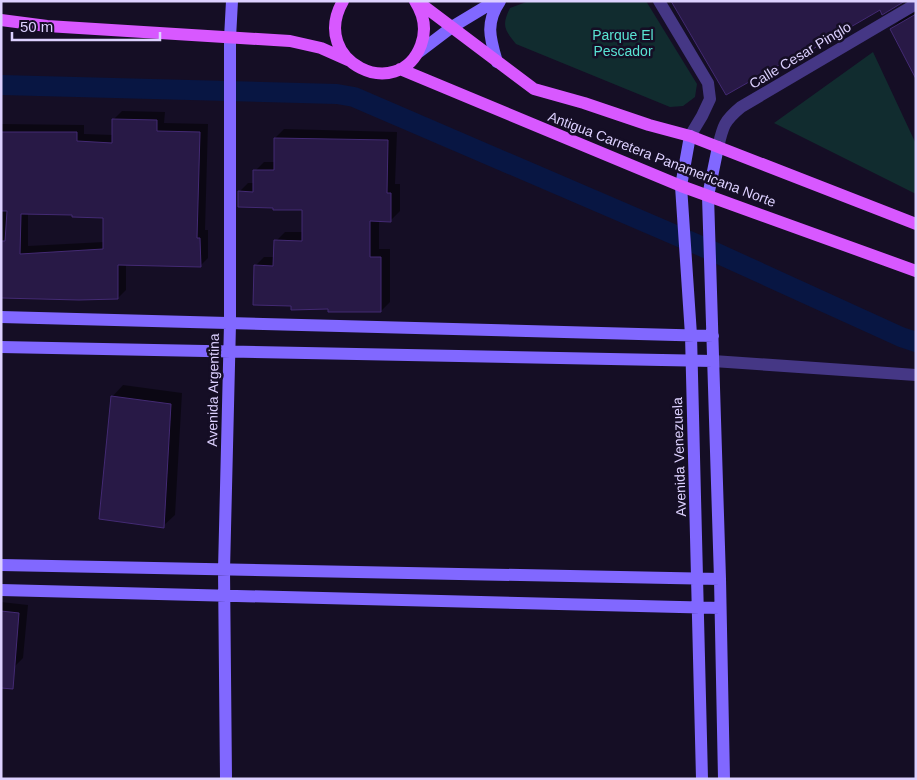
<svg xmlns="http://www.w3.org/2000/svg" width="917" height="780" viewBox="0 0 917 780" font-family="Arial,sans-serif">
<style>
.green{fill:#112c2f}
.shadow{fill:#0007;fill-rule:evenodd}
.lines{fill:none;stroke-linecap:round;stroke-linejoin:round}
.canal{stroke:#081643;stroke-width:20}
.building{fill:#281946;stroke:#432a73;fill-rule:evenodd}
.street{stroke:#453785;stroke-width:12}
.secondary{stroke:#8168ff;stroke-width:12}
.primary{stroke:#d858ff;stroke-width:12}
.labels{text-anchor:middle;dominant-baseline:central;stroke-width:5;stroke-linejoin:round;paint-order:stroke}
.park-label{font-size:14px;fill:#59e3d3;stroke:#150e25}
.street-label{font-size:14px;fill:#ddd1ff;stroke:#150e25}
</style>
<rect width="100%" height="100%" fill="#150e25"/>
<path class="green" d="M 529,1 L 646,1 L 697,84 L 695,97 L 683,106 L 670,107 L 516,44 C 505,30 501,26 510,8 Z
M 873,52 L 916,144 L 916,194 L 774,123 Z"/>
<path class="shadow" d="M 916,11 L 916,67 L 891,29 L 900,20 Z
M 122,111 L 165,112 L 164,123 L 208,124 L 205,230 L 208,230 L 208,258 L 200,266 L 126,264 L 126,290 L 118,298 L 1,297 L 1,124 L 84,125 L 84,134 L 113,135 L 114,119 ZM 28,213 L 73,214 L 104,217 L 104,242 L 28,246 Z
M 284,129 L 397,132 L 395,184 L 400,184 L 400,211 L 391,220 L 379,220 L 379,249 L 390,249 L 390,302 L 381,311 L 292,305 L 255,266 L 264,257 L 275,257 L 276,241 L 285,232 L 303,232 L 304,209 L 239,192 L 248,183 L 255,183 L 255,171 L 264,162 L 275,162 L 275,138 Z
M 1,385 L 2,386 L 1,420 Z
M 123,385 L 182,393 L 175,515 L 163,526 L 112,397 Z
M 1,602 L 28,605 L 23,658 L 14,667 L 1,666 Z"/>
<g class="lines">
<path class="canal" d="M 1,85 L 337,94 L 354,97 L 710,250 L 901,337 L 916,342"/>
</g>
<path class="building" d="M 671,1 L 905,1 L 882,15 L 880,10 L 811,50 L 810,49 L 770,70 L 726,95 Z
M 916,14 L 916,79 L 890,29 Z
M 112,119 L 157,120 L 157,131 L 200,132 L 197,238 L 200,238 L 201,267 L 118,265 L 118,299 L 79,300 L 1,298 L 1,241 L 5,241 L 7,211 L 1,211 L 1,132 L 77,132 L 77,141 L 112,143 ZM 21,214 L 72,215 L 72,217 L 103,218 L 103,249 L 20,254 Z
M 274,138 L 388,140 L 387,193 L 391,193 L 391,222 L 370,221 L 370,257 L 381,257 L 381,312 L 328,312 L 328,309 L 291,310 L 291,306 L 253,305 L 254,265 L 273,266 L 274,240 L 302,241 L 302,210 L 273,210 L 273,208 L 238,207 L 238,191 L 253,192 L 253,170 L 274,170 Z
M 111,396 L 171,404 L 164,528 L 99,519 Z
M 1,611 L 19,613 L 13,689 L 1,688 Z"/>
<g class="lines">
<path class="street" d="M 659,1 L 708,83 L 710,99 L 702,116 L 690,136
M 718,147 C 723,126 724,121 741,107 L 916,4
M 713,361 L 916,375"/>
<path class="secondary" d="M 419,52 L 452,27 L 495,1
M 497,62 C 490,38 485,23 500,1
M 690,136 L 681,186 L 691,335 L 702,779
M 718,147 L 708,196 L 720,579 L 724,779
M 1,317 L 713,336
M 1,347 L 713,361
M 1,565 L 720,579
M 1,590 L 720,608
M 226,779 L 224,570 L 230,324 L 230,38 L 232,1"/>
<path class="primary" d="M 343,1 C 308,62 399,104 421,45 C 427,29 424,15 415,1
M 417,1 L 534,89 L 584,103 L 649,125 L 690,136 L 916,224
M 1,20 L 47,26 L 290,41 L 321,48 L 348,60
M 400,69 L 681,186 L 916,271"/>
</g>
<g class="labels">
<g class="park-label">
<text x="623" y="35">Parque El<tspan x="623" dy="16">Pescador</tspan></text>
</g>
<g class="street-label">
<text transform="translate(800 55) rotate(-31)">Calle Cesar Pinglo</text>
<text transform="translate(662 159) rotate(21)">Antigua Carretera Panamericana Norte</text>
<text transform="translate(213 390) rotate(-89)">Avenida Argentina</text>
<text transform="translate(679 457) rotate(-92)">Avenida Venezuela</text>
</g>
</g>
<rect width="917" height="780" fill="none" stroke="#ddd1ff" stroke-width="5"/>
<path d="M12 32v8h148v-8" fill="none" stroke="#ddd1ff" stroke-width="2.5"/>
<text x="20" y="32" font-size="15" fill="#ddd1ff" stroke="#150e25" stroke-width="4" paint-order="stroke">50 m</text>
</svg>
